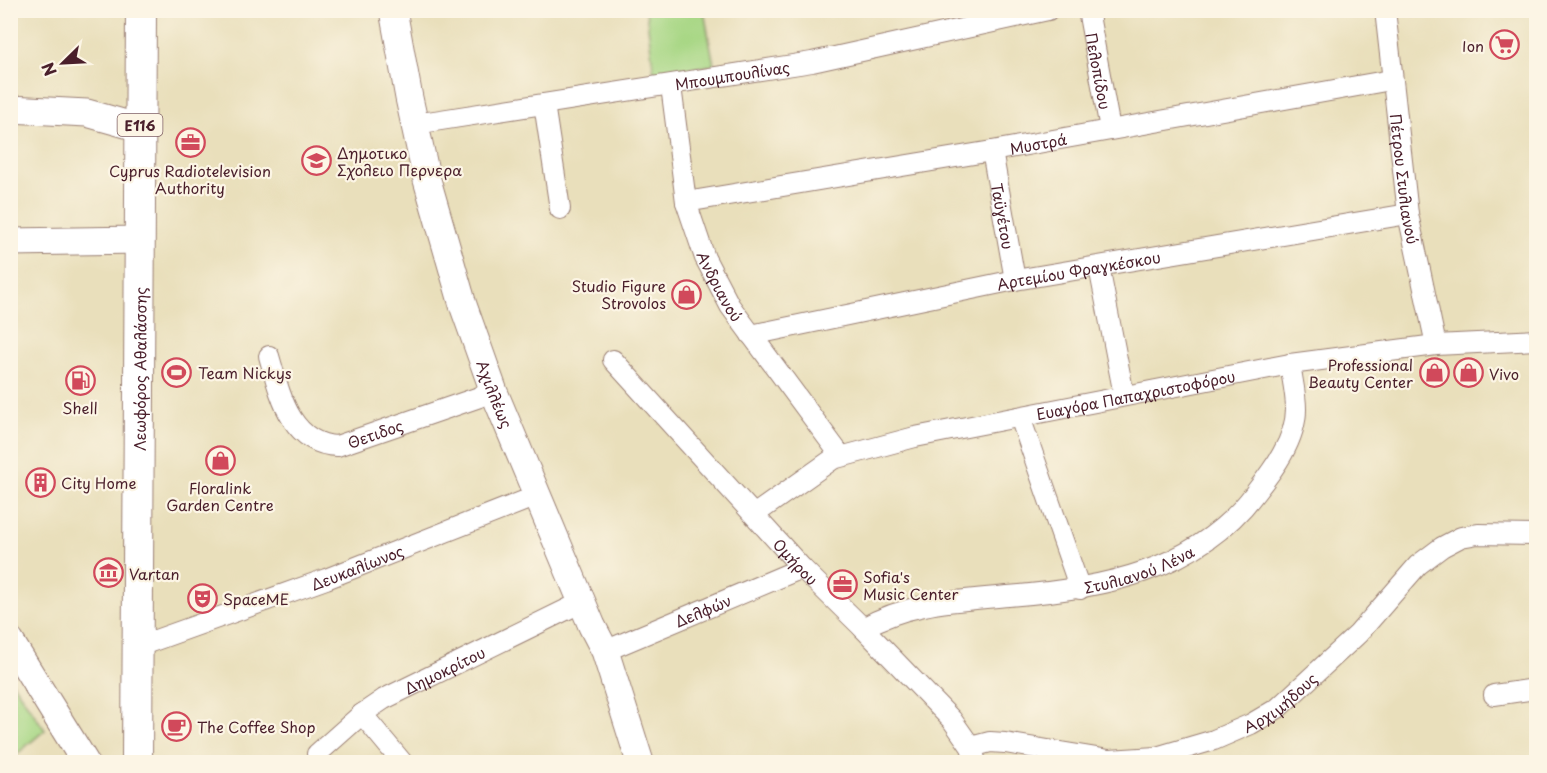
<svg xmlns="http://www.w3.org/2000/svg" width="1547" height="773" viewBox="0 0 1547 773" font-family="'Playpen Sans',sans-serif">
<style>
.green{fill:#a8d785;stroke:#797b58;stroke-width:1.5}
.lines{fill:none;stroke-linecap:round;stroke-linejoin:round}
.street-casing{stroke:#9a7f73;stroke-width:22}
.secondary-casing{stroke:#9a7f73;stroke-width:29}
.primary-casing{stroke:#9a7f73;stroke-width:32}
.street{stroke:#fff;stroke-width:20}
.secondary{stroke:#fff;stroke-width:27}
.primary{stroke:#fff;stroke-width:30}
.labels{text-anchor:middle;dominant-baseline:central;stroke-width:4.5;stroke-linejoin:round;paint-order:stroke}
.shield{fill:#fcf5e5;stroke:#7f5f63;stroke-width:1.5}
.shield-label{font-size:14px;font-weight:bold;fill:#4a1f2b}
.poi-label{font-size:15px;fill:#4a1f2b;stroke:#fcf5e5;text-anchor:start}
.street-label{font-size:15px;fill:#4a1f2b;stroke:#fcf5e5}
</style>
<rect width="100%" height="100%" fill="#fcf5e5"/>
<filter id="ink" filterUnits="userSpaceOnUse"><feTurbulence type="fractalNoise" baseFrequency=".0167" numOctaves="2"/><feDisplacementMap in="SourceGraphic" scale="12" xChannelSelector="R" yChannelSelector="G"/><feConvolveMatrix kernelMatrix="1 2 1 2 8 2 1 2 1" color-interpolation-filters="sRGB"/></filter>
<filter id="wash" filterUnits="userSpaceOnUse"><feTurbulence type="fractalNoise" baseFrequency=".008" numOctaves="4" result="noise"/><feDisplacementMap in="SourceGraphic" scale="24" xChannelSelector="R" yChannelSelector="G"/><feGaussianBlur stdDeviation="1.35" result="paint"/><feColorMatrix in="noise" values="0 0 0 0 0 0 0 0 0 0 0 0 0 0 0 0 0 1.4 0 .05"/><feComposite in="paint" operator="in"/></filter>
<g filter="url(#wash)">
<rect width="100%" height="100%" fill="#e9dfbb"/>
<path class="green" d="M 646,11 L 704,11 L 714,65 L 654,74 Z
M 10,679 L 45,730 L 11,759 L 10,759 Z"/>
</g>
<g filter="url(#ink)">
<g class="lines">
<defs>
<g id="street">
<path id="s1" d="M 1088,10 L 1110,129"/>
<path id="s2" d="M 1385,10 L 1408,214 L 1436,345"/>
<path id="s3" d="M 671,86 L 686,202 L 705,258 L 730,306 L 841,456"/>
<path d="M 544,104 L 560,209"/>
<path id="s4" d="M 415,124 L 812,62 L 1048,10"/>
<path id="s5" d="M 992,151 L 1015,280"/>
<path id="s6" d="M 686,202 L 992,151 L 1391,80"/>
<path d="M 1099,267 L 1124,395"/>
<path id="s7" d="M 751,335 L 1015,280 L 1408,214"/>
<path id="s8" d="M 269,356 C 280,394 290,444 337,446 L 494,392"/>
<path id="s9" d="M 613,360 L 802,568 L 863,628 L 952,720 L 971,747 L 976,762"/>
<path d="M 1020,417 L 1080,589"/>
<path id="s10" d="M 755,514 L 833,459 L 915,437 L 1290,364 L 1436,345 L 1536,340"/>
<path id="s11" d="M 863,628 C 909,602 957,601 1008,596 C 1100,589 1196,572 1255,493 C 1273,470 1296,440 1296,409 C 1296,394 1292,378 1290,364"/>
<path id="s12" d="M 139,646 L 326,579 L 539,495"/>
<path id="s13" d="M 605,651 L 802,568"/>
<path d="M 1494,695 L 1536,689"/>
<path d="M 362,714 L 402,762"/>
<path id="s14" d="M 971,747 L 990,742 L 1005,743 L 1109,760 L 1156,757 L 1214,740 L 1251,724 L 1278,708 L 1358,634 L 1418,565 L 1442,547 L 1461,537 L 1478,534 L 1536,535"/>
<path id="s15" d="M 317,754 L 362,714 L 384,699 L 582,602"/>
</g>
<g id="secondary">
<path id="s16" d="M 393,10 L 409,98 L 427,180 L 463,305 L 494,392 L 592,626 L 605,651 L 640,762"/>
<path d="M 10,109 L 87,113 L 140,128"/>
<path d="M 10,242 L 140,240"/>
<path d="M 10,641 L 85,762"/>
</g>
<g id="primary">
<path id="s17" d="M 137,762 L 141,10"/>
</g>
</defs>
<use href="#street" class="street-casing"/>
<use href="#secondary" class="secondary-casing"/>
<use href="#primary" class="primary-casing"/>
<use href="#street" class="street"/>
<use href="#secondary" class="secondary"/>
<use href="#primary" class="primary"/>
</g>
</g>
<defs>
<symbol id="supermarket-ring" viewBox="-11 -11 22 22"><circle r="9.5" fill="#fcf5e5" stroke="#d1495b" stroke-width="1.5"/><path d="M-6-5.5h2.5l.6 2H6L4.5 2H-2.5L-4.4-4H-6ZM-1.5 3.2a1.3 1.3 0 1 0 .1 0ZM3 3.2a1.3 1.3 0 1 0 .1 0Z" fill="#d1495b"/></symbol>
<symbol id="office-ring" viewBox="-11 -11 22 22"><circle r="9.5" fill="#fcf5e5" stroke="#d1495b" stroke-width="1.5"/><path d="M-6-3h4V-5.5h4V-3h4V5H-6ZM-1-4.5V-3h2v-1.5ZM-6 0V1H6V0Z" fill="#d1495b"/></symbol>
<symbol id="school-ring" viewBox="-11 -11 22 22"><circle r="9.5" fill="#fcf5e5" stroke="#d1495b" stroke-width="1.5"/><path d="M0-5L7-2L0 1L-7-2ZM-4 1L0 2.5L4 1V4Q0 6-4 4Z" fill="#d1495b"/></symbol>
<symbol id="shop-ring" viewBox="-11 -11 22 22"><circle r="9.5" fill="#fcf5e5" stroke="#d1495b" stroke-width="1.5"/><path d="M-5-2.5h2.3a2.7 3.5 0 0 1 5.4 0H5L5.5 6h-11ZM-1.5-2.5h3a1.5 2.3 0 0 0-3 0Z" fill="#d1495b"/></symbol>
<symbol id="stadium-ring" viewBox="-11 -11 22 22"><circle r="9.5" fill="#fcf5e5" stroke="#d1495b" stroke-width="1.5"/><path d="M0-5a6.5 5 0 1 0 0 10a6.5 5 0 1 0 0-10ZM-3.5-1.8h7v3.6h-7Z" fill="#d1495b"/></symbol>
<symbol id="fuel-ring" viewBox="-11 -11 22 22"><circle r="9.5" fill="#fcf5e5" stroke="#d1495b" stroke-width="1.5"/><path d="M-5.5-6h7V0h2V4h1.3V-2.5L3-4.5l.8-.8L6-3V5H2.5V1h-1V6h-7ZM-4.2-4.7v3.2H.2V-4.7Z" fill="#d1495b"/></symbol>
<symbol id="building-ring" viewBox="-11 -11 22 22"><circle r="9.5" fill="#fcf5e5" stroke="#d1495b" stroke-width="1.5"/><path d="M-4-6H4V6H1V3H-1V6H-4ZM-2.5-4.3h1.7v1.8h-1.7ZM.8-4.3h1.7v1.8H.8ZM-2.5-1h1.7V.8h-1.7ZM.8-1h1.7V.8H.8Z" fill="#d1495b"/></symbol>
<symbol id="museum-ring" viewBox="-11 -11 22 22"><circle r="9.5" fill="#fcf5e5" stroke="#d1495b" stroke-width="1.5"/><path d="M0-6L6-3V-2H-6V-3ZM-5-1h2V3h-2ZM-1-1h2V3h-2ZM3-1h2V3H3ZM-6 4H6V6H-6Z" fill="#d1495b"/></symbol>
<symbol id="theatre-ring" viewBox="-11 -11 22 22"><circle r="9.5" fill="#fcf5e5" stroke="#d1495b" stroke-width="1.5"/><path d="M-5-5.5Q0-4 5-5.5V0Q5 5 0 6Q-5 5-5 0ZM-3.3-2.5H-1v1.5H-3.3ZM1-2.5H3.3v1.5H1ZM-2.8 1Q0 5.5 2.8 1Z" fill="#d1495b"/></symbol>
<symbol id="cafe-ring" viewBox="-11 -11 22 22"><circle r="9.5" fill="#fcf5e5" stroke="#d1495b" stroke-width="1.5"/><path d="M-5.5-4.5H6V0H3Q3 3.5 0 3.5H-2.5Q-5.5 3.5-5.5 0ZM3-3.2v2h1.7v-2ZM-6 4.5H4V6H-6Z" fill="#d1495b"/></symbol>
</defs>
<g fill-rule="evenodd">
<use href="#supermarket-ring" x="1488" y="28" width="33" height="33"/>
<use href="#office-ring" x="174" y="126" width="33" height="33"/>
<use href="#school-ring" x="300" y="144" width="33" height="33"/>
<use href="#shop-ring" x="670" y="278" width="33" height="33"/>
<use href="#stadium-ring" x="160" y="356" width="33" height="33"/>
<use href="#shop-ring" x="1418" y="356" width="33" height="33"/>
<use href="#shop-ring" x="1452" y="356" width="33" height="33"/>
<use href="#fuel-ring" x="64" y="364" width="33" height="33"/>
<use href="#shop-ring" x="204" y="444" width="33" height="33"/>
<use href="#building-ring" x="24" y="466" width="33" height="33"/>
<use href="#museum-ring" x="92" y="556" width="33" height="33"/>
<use href="#office-ring" x="826" y="568" width="33" height="33"/>
<use href="#theatre-ring" x="186" y="582" width="33" height="33"/>
<use href="#cafe-ring" x="160" y="710" width="33" height="33"/>
</g>
<g class="labels">
<rect class="shield" x="117.5" y="114" width="45" height="22" rx="4.5"/>
<g class="shield-label">
<text x="140" y="125">E116</text>
</g>
<g class="poi-label">
<text x="1484" y="45" text-anchor="end">Ion</text>
<text x="337" y="152">Δημοτικο<tspan x="337" dy="17">Σχολειο Περνερα</tspan></text>
<text x="190" y="170" text-anchor="middle">Cyprus Radiotelevision<tspan x="190" dy="17">Authority</tspan></text>
<text x="666" y="285" text-anchor="end">Studio Figure<tspan x="666" dy="17">Strovolos</tspan></text>
<text x="1413" y="364" text-anchor="end">Professional<tspan x="1413" dy="17">Beauty Center</tspan></text>
<text x="198" y="372">Team Nickys</text>
<text x="1489" y="373">Vivo</text>
<text x="80" y="407" text-anchor="middle">Shell</text>
<text x="61" y="482">City Home</text>
<text x="220" y="487" text-anchor="middle">Floralink<tspan x="220" dy="17">Garden Centre</tspan></text>
<text x="129" y="573">Vartan</text>
<text x="863" y="576">Sofia's<tspan x="863" dy="17">Music Center</tspan></text>
<text x="223" y="598">SpaceME</text>
<text x="197" y="726">The Coffee Shop</text>
</g>
<g class="street-label">
<text stroke="none"><textPath href="#s1" startOffset="62">Πελοπίδου</textPath></text>
<text stroke="none"><textPath href="#s4" startOffset="321">Μπουμπουλίνας</textPath></text>
<text stroke="none"><textPath href="#s6" startOffset="357">Μυστρά</textPath></text>
<text stroke="none"><textPath href="#s2" startOffset="170">Πέτρου Στυλιανού</textPath></text>
<text stroke="none"><textPath href="#s5" startOffset="66">Ταϋγέτου</textPath></text>
<text stroke="none"><textPath href="#s7" startOffset="334">Αρτεμίου Φραγκέσκου</textPath></text>
<text stroke="none"><textPath href="#s3" startOffset="208">Ανδριανού</textPath></text>
<text stroke="none"><textPath href="#s17" startOffset="393">Λεωφόρος Αθαλάσσης</textPath></text>
<text stroke="none"><textPath href="#s16" startOffset="398">Αχιλλέως</textPath></text>
<text stroke="none"><textPath href="#s10" startOffset="405">Ευαγόρα Παπαχριστοφόρου</textPath></text>
<text stroke="none"><textPath href="#s8" startOffset="162">Θετιδος</textPath></text>
<text stroke="none"><textPath href="#s9" startOffset="272">Ομήρου</textPath></text>
<text stroke="none"><textPath href="#s12" startOffset="232">Δευκαλίωνος</textPath></text>
<text stroke="none"><textPath href="#s11" startOffset="284">Στυλιανού Λένα</textPath></text>
<text stroke="none"><textPath href="#s13" startOffset="106">Δελφών</textPath></text>
<text stroke="none"><textPath href="#s15" startOffset="154">Δημοκρίτου</textPath></text>
<text stroke="none"><textPath href="#s14" startOffset="324">Αρχιμήδους</textPath></text>
</g>
</g>
<rect width="1547" height="773" fill="none" stroke="#fcf5e5" stroke-width="36"/>
<g transform="translate(63 63) rotate(246)" stroke="#fcf5e5" stroke-width="4.5" paint-order="stroke">
<path d="M0-4.5L10 22L0 15L-10 22Z" fill="#4a1f2b"/>
<text y="-9" font-size="16" font-weight="bold" text-anchor="middle" fill="#4a1f2b">N</text>
</g>
</svg>
